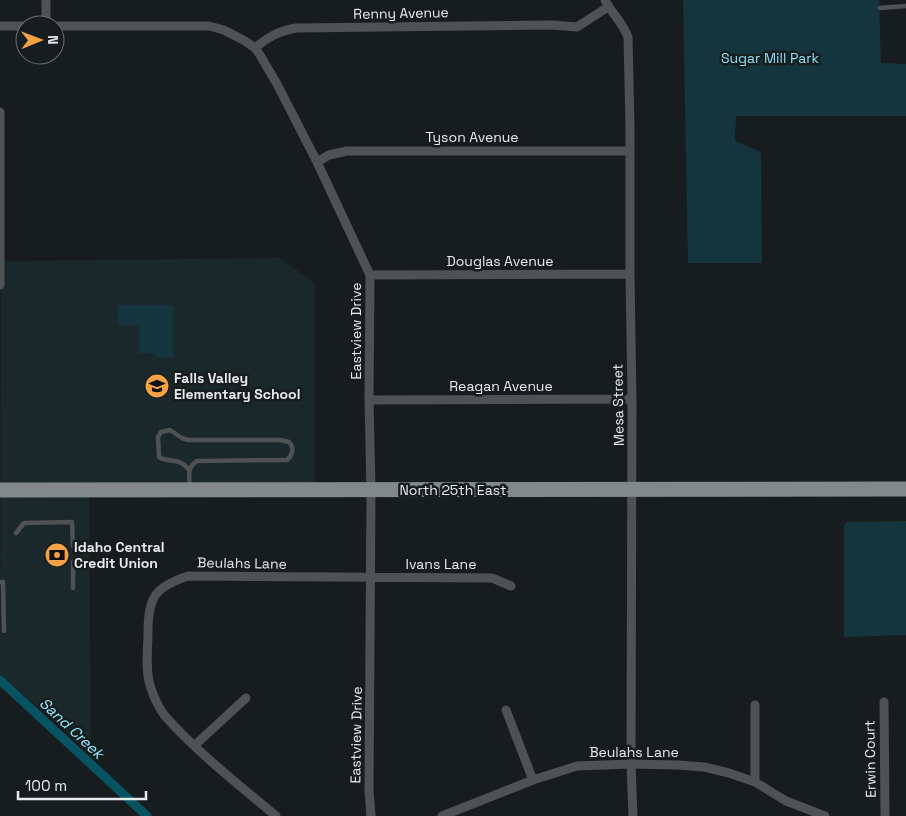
<svg xmlns="http://www.w3.org/2000/svg" width="906" height="816" viewBox="0 0 906 816" font-family="'Space Grotesk',sans-serif">
<style>
.built{fill:#1a272b}
.green{fill:#14353d}
.lines{fill:none;stroke-linecap:round;stroke-linejoin:round}
.canal{stroke:#075361;stroke-width:9}
.service{stroke:#4f5253;stroke-width:4.5}
.minor{stroke:#4f5253;stroke-width:9}
.primary{stroke:#82898a;stroke-width:15}
.labels{text-anchor:middle;dominant-baseline:central;stroke-width:5;stroke-linejoin:round;paint-order:stroke}
.street-label{font-size:14px;fill:#e7ebec;stroke:#171d1f}
.park-label{font-size:14px;fill:#8be0f5;stroke:#171d1f}
.poi-label{font-size:14px;font-weight:bold;fill:#e7ebec;stroke:#171d1f;text-anchor:start}
.water-label{font-size:15px;font-style:italic;fill:#94eaff;stroke:#171d1f}
</style>
<rect width="100%" height="100%" fill="#171d1f"/>
<path class="built" d="M 280,258 L 315,283 L 315,490 L 89,490 L 91,754 L 0,674 L 1,261 Z"/>
<path class="green" d="M 683,0 L 879,0 L 881,63 L 906,64 L 906,116 L 736,116 L 735,141 L 761,152 L 762,263 L 688,263 Z
M 118,305 L 173,305 L 173,357 L 156,357 L 156,353 L 139,353 L 139,325 L 118,325 Z
M 906,521 L 906,635 L 844,637 L 844,525 L 847,522 Z"/>
<g class="lines">
<path class="canal" d="M 0,680 L 147,816"/>
<path class="service" d="M 880,8 L 906,6
M 189,470 C 179,456 170,464 159,457 L 158,437 L 161,432 L 170,430 L 182,438 L 188,440 L 280,440 L 289,442 C 295,448 292,456 287,460 L 197,461 C 187,467 189,476 190,486
M 16,533 L 24,523 L 72,522 L 73,546
M 73,562 L 73,588
M 0,582 L 3,582 L 4,631"/>
<path class="minor" d="M 46,0 L 46,25
M 605,0 C 612,14 623,23 628,37 L 630,127 L 630,274 L 632,399 L 631,764 L 633,816
M 0,26 L 25,26
M 55,26 L 209,26 L 224,30 L 245,41 L 255,48 L 260,55 L 277,84 L 317,162 L 370,275 L 369,400 L 371,490 L 369,791 L 371,816
M 255,48 C 268,37 279,31 296,28 L 552,25 L 577,27 L 608,7
M 0,112 L 0,285
M 317,162 L 329,155 L 347,151 L 630,151
M 370,275 L 630,274
M 369,400 L 632,399
M 884,702 L 885,816
M 506,710 L 533,780
M 195,745 L 246,698
M 755,782 L 755,705
M 276,816 C 239,785 197,752 165,716 C 158,707 153,695 150,685 C 145,669 148,649 148,632 C 148,597 155,587 188,576 L 492,578 L 511,586
M 442,816 L 533,780 L 577,766 L 631,764 L 678,765 L 704,767 L 729,773 L 755,782 L 786,801 L 825,816"/>
<path class="primary" d="M 0,490 L 906,489"/>
</g>
<defs>
<symbol id="school-disc" viewBox="-11 -11 22 22"><circle r="9.5" fill="#f5a246" stroke="#171d1f"/><path d="M0-5L7-2L0 1L-7-2ZM-4 1L0 2.5L4 1V4Q0 6-4 4Z" fill="#111"/></symbol>
<symbol id="bank-disc" viewBox="-11 -11 22 22"><circle r="9.5" fill="#f5a246" stroke="#171d1f"/><path d="M-6-4H6V4H-6ZM0-2.3a2.3 2.3 0 1 0 0 4.6a2.3 2.3 0 1 0 0-4.6Z" fill="#111"/></symbol>
</defs>
<g fill-rule="evenodd">
<use href="#school-disc" x="143" y="372" width="28" height="28"/>
<use href="#bank-disc" x="43" y="541" width="28" height="28"/>
</g>
<g class="labels">
<g class="street-label">
<text transform="translate(401 13) rotate(-1)">Renny Avenue</text>
<text x="472" y="137">Tyson Avenue</text>
<text x="500" y="261">Douglas Avenue</text>
<text transform="translate(356 331) rotate(-90)">Eastview Drive</text>
<text x="501" y="386">Reagan Avenue</text>
<text transform="translate(618 405) rotate(-91)">Mesa Street</text>
<text x="453" y="490">North 25th East</text>
<text transform="translate(242 563) rotate(1)">Beulahs Lane</text>
<text x="441" y="564">Ivans Lane</text>
<text transform="translate(356 735) rotate(-89)">Eastview Drive</text>
<text x="634" y="752">Beulahs Lane</text>
<text transform="translate(870 759) rotate(-91)">Erwin Court</text>
</g>
<g class="park-label">
<text x="770" y="58">Sugar Mill Park</text>
</g>
<g class="poi-label">
<text x="174" y="378">Falls Valley<tspan x="174" dy="16">Elementary School</tspan></text>
<text x="74" y="547">Idaho Central<tspan x="74" dy="16">Credit Union</tspan></text>
</g>
<g class="water-label">
<text transform="translate(72 728) rotate(43)">Sand Creek</text>
</g>
</g>
<g transform="translate(40 40) rotate(89)"><circle r="24" fill="#171d1f" stroke="#6a6f71"/>
<path d="M0-4L9 19L0 12L-9 19Z" fill="#f5a246"/>
<text y="-8" font-size="14" font-weight="bold" text-anchor="middle" fill="#e7ebec">N</text>
</g>
<path d="M18 791v8h128v-8" fill="none" stroke="#e7ebec" stroke-width="2.5"/>
<text x="25" y="791" font-size="15" fill="#e7ebec" stroke="#171d1f" stroke-width="4" paint-order="stroke">100 m</text>
</svg>
